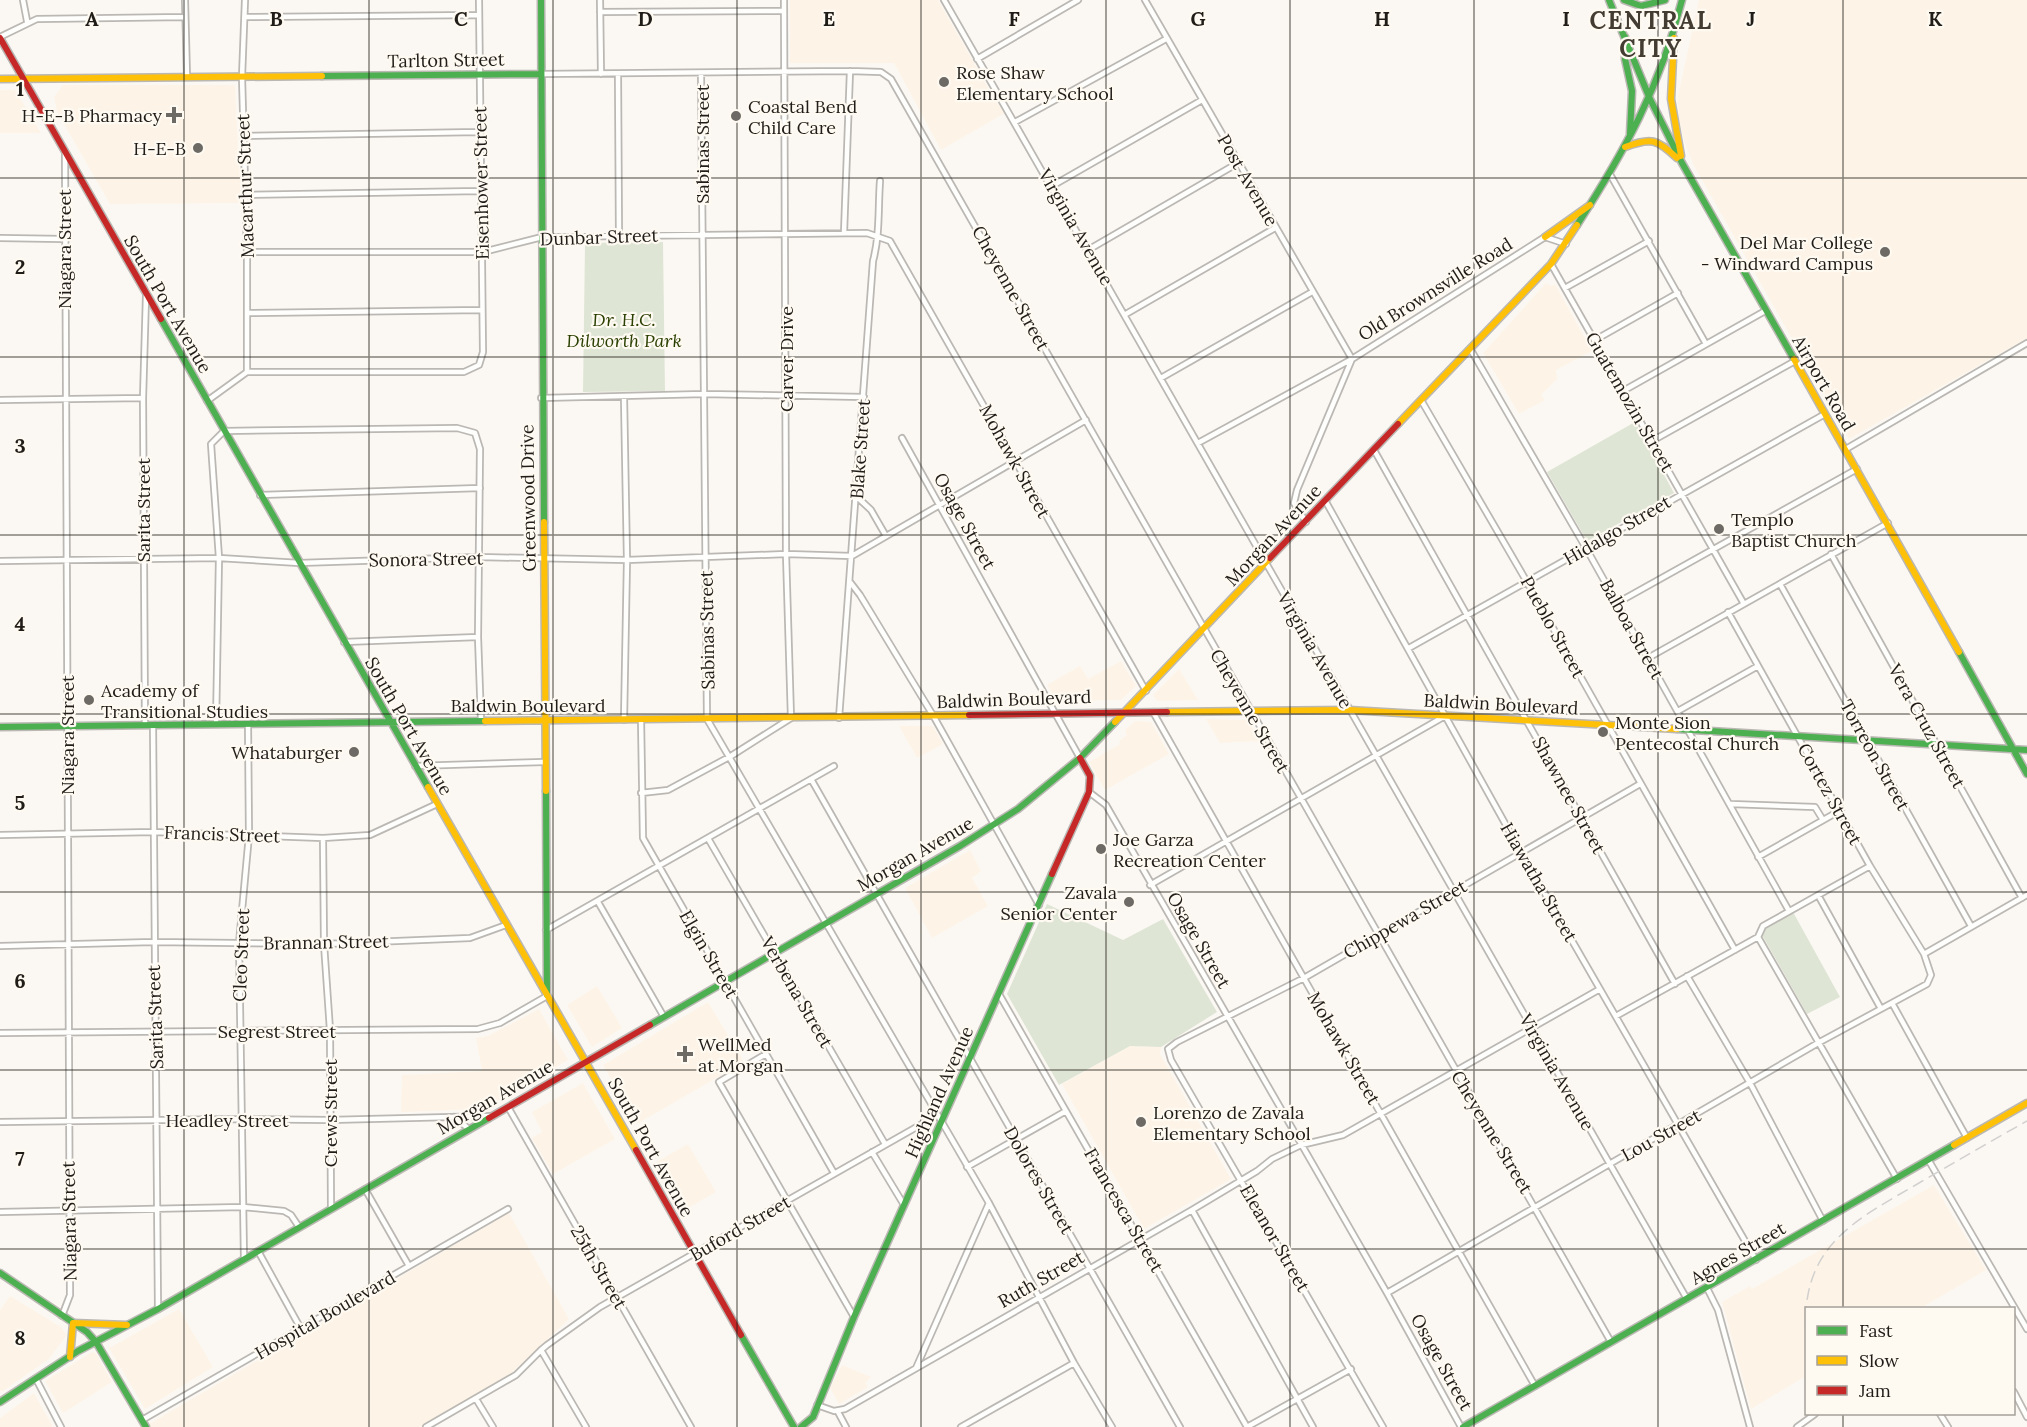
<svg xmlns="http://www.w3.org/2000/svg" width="2027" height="1427" viewBox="0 0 2027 1427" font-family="Lora,serif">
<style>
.built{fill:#fdf4e7}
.green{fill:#dfe5d5}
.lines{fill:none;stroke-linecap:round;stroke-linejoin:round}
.street-casing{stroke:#bbb8b4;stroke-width:8}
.fast-casing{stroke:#bbb8b4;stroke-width:9}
.slow-casing{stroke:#bbb8b4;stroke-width:9}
.jam-casing{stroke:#bbb8b4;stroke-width:9}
.street{stroke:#fefefd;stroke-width:4.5}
.fast{stroke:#4caf50;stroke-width:6}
.slow{stroke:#ffc107;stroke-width:6}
.jam{stroke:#c62828;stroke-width:6}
.rail{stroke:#d1d0cf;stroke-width:1.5;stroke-dasharray:12 6;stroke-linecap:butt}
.grid{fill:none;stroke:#201d18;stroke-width:1.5;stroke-opacity:0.55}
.poi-dot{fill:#6d6a65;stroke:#fef9f1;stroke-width:2}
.labels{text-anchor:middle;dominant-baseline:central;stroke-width:4.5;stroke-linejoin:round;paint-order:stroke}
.street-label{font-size:18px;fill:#201d18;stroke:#fef9f1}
.poi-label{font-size:18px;fill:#201d18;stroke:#fef9f1;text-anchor:start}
.park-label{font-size:18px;font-style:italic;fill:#2a4002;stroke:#fef9f1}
.district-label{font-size:24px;font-weight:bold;letter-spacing:1.5px;fill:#433c32;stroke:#fef9f1}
.grid-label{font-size:20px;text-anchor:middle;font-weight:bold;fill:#201d18;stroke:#fef9f1;stroke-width:4.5;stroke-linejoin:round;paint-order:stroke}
</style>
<rect width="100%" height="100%" fill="#fbf8f4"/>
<path class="built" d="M 790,0 L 938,0 L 995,100 L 1005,113 L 941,150 L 894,63 L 790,63 Z
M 1699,0 L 2027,0 L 2027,338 L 1849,439 L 1694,166 L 1685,144 L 1679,119 L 1678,96 Z
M 63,85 L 235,85 L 241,203 L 110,204 L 57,112 L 54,97 Z
M 0,90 L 15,90 L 41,133 L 0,133 Z
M 1546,283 L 1551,286 L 1555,284 L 1592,351 L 1556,370 L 1557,379 L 1541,395 L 1545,400 L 1519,414 L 1483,353 Z
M 1121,661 L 1136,686 L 1121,700 L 1057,701 L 1047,685 L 1080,666 L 1088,679 Z
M 1179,669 L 1198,700 L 1157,701 L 1153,695 Z
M 1206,719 L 1248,720 L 1261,741 L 1220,743 Z
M 1135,721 L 1151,722 L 1169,754 L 1105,790 L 1089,762 L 1120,744 L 1119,741 L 1127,735 L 1125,730 Z
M 899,726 L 933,726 L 943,744 L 917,758 Z
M 970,850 L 981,871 L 972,878 L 988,906 L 932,938 L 905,888 Z
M 597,986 L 622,1028 L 592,1047 L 567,1005 Z
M 708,1002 L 744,1062 L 637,1124 L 603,1065 Z
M 539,1009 L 568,1060 L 483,1109 L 401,1112 L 402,1075 L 482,1071 L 476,1038 L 488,1036 Z
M 1130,1046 L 1161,1047 L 1160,1054 L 1231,1179 L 1144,1229 L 1062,1084 Z
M 583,1083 L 615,1139 L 553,1174 L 532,1138 L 542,1132 L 532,1112 Z
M 688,1144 L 716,1192 L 683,1211 L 656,1162 Z
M 1934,1185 L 1986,1270 L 1921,1308 L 1806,1308 L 1806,1376 L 1751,1409 L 1722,1302 L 1750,1286 L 1752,1289 Z
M 509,1213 L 569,1319 L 505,1379 L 420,1427 L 151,1427 L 149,1424 Z
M 10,1296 L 61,1327 L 67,1335 L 49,1359 L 3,1391 L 0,1391 L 0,1310 Z
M 179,1309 L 213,1367 L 145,1409 L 109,1348 Z
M 92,1352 L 96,1353 L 112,1382 L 63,1413 L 45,1381 Z
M 842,1365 L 871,1377 L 865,1383 L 868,1387 L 839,1404 L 830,1388 Z
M 34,1393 L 53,1427 L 0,1427 L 0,1418 Z"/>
<path class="green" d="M 663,242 L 665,391 L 583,392 L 585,243 Z
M 1635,422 L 1674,493 L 1587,541 L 1547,472 Z
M 1047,904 L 1123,940 L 1163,919 L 1217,1012 L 1161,1047 L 1130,1046 L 1059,1085 L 1007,994 Z
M 1793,912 L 1840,997 L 1807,1014 L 1762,935 L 1766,926 Z"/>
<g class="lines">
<defs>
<path id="street" d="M 23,0 L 27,21
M 185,0 L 187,77
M 245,0 L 242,77 L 247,252 L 247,372
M 600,0 L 601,74
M 944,0 L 1687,1299
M 1145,0 L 1352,359 L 1198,443
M 600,12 L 784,11
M 245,17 L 479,15
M 0,37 L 37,19 L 185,17
M 977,59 L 1078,0
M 701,73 L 707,719 L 989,1203 L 1074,1363 L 1112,1427
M 541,74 L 850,71 L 881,72 L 891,79 L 1611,1342
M 618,75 L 619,236
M 1015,122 L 1166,39
M 243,136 L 479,132
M 1611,176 L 1706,344
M 1052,186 L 1202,100
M 246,195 L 480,191
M 844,233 L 850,71
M 0,238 L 63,239
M 1088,250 L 1238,163
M 247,252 L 483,252 L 542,237 L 867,233 L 890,241 L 1146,691
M 1551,264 L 1744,604
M 1565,288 L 1649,241
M 247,313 L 482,310
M 1126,314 L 1275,228
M 1595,340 L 1678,293
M 1471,350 L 1586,548 L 1789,911
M 1161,378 L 1312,292
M 1623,391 L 1765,311
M 541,398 L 704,394 L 864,397
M 0,400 L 143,398
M 1421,400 L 1527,582 L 1735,950
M 207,401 L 247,372 L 464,372 L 479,365 L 483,352 L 479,0
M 902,438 L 1080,758
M 1652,441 L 1795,361
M 1846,449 L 2027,343
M 1374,450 L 1675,984
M 260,495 L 480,488
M 857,497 L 871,510 L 886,536
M 1326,502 L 1521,852 L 1756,1260
M 1306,522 L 1294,503 L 1297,490 L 1352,359 L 1545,237 L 1566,244
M 1831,554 L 2022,898
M 0,561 L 219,558 L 299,563 L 479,557 L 627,560 L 786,554 L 852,556 L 1086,420
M 850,582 L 860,595 L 934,717 L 1039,905
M 1780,584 L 1971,926
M 1617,603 L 1857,469
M 344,642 L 478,637
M 1409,648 L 1825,414
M 1648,658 L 1888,523
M 1678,711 L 1758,666
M 1153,712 L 1535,1386
M 839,718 L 873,261 C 880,235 878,209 880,181
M 641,719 L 643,838 L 834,1173
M 624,720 L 627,560 L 624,397
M 216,724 L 219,558 L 211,444 L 224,431 L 457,428 L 475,433 L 480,449 L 478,637 L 481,720
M 145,725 L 143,398 L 146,296
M 153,725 L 158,1309
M 415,766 L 544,762
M 811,779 L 1180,1427
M 1089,792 L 1106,805 L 1387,1293 L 1461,1427
M 641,793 L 668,790 L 731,756 L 791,718 L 786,554 L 784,0
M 1731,804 L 1815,807 L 1823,820
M 0,835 L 153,832 L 323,838 L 370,835 L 437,804
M 323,838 L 324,944 L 330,1030 L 331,1209
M 709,840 L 885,1144
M 1758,857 L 1841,810
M 1150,885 L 1445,716
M 1818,895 L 1880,1007
M 598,902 L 664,1017
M 546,930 L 834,766
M 1758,937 L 1897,1179
M 0,946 L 153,942 L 324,944 L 470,938 L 506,925
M 1924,954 L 2027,895
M 1687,976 L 1750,1083 L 1823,1221
M 999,994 L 1247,1427
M 1892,1003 L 1967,1138
M 1616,1016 L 1758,937 L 1763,926 L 1870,866
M 0,1033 L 478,1029 L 500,1023 L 547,996
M 766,1054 L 719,1082 L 854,1317
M 508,1107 L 691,1427
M 454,1117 L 469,1129
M 0,1122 L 243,1119 L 329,1120 L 492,1116
M 872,1152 L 904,1205
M 1929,1161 L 2027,1329
M 967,1167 L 1066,1111
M 365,1189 L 409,1266
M 1192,1210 L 1313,1427
M 0,1212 L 243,1207 L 284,1211 L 291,1215 L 299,1227
M 258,1251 L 301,1329
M 244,1259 L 239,943 L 249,835 L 248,724
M 1707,1288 L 1718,1310 L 1750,1427
M 1387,1293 L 1818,1043 L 1927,984 L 1931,975 L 1924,954 L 1870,866 L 1728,612
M 62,1316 L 70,1295 L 65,153
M 916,1368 L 989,1203
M 36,1379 L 61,1427
M 2014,1392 L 2027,1417
M 476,1399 L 493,1427
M 817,1405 L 834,1411 L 845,1409 L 1192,1210 L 1257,1171 L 1272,1159 L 1301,1145 L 1343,1135 L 1600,989
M 838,1412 L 846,1427
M 1940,1414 L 1948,1427
M 142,1420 L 508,1209
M 426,1427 L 516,1375 L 541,1350
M 586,1427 L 541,1350 L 547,1345 L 600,1307 L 936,1116
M 961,1427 L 1074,1363
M 1247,1427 L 1351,1369
M 1383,1427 L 1171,1060 L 1168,1049 L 1177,1042 L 1304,978 L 1640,784
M 1797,1427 L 1815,1414"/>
<path id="fast" d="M 541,0 L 544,522
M 1609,0 L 1650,99 L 1682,163 L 1794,359
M 1624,0 L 1641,6 L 1665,0
M 1625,37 L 1625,59 L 1632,91 L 1630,134
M 322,76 L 541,74
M 1577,225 C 1625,151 1660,87 1682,0
M 161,319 L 428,787
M 1959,652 L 2027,774
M 0,727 L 485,721
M 1677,729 L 2027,750
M 546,791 L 547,995
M 650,1025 L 960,846 L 1018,809 L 1080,758 L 1115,722
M 0,1273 L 87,1332 L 96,1342 L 146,1427
M 741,1335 L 794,1427
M 0,1402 L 78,1351 L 158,1309 L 489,1118
M 801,1427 L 813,1417 L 854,1317 L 1052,874
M 1463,1427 L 1954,1145"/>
<path id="slow" d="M 1674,38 L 1671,99 L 1681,156
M 0,79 L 322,76
M 1625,147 C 1651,137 1657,139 1677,158
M 1545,237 L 1590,205
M 1794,359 L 1959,652
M 1398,424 L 1551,264 L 1577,225
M 544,522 L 546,791
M 1167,712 L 1349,710 L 1677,729
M 485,721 L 969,715
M 1115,722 L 1270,558
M 428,787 L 636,1150
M 1954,1145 L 2027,1103
M 70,1357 L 73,1323 L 127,1325"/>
<path id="jam" d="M 0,38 L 161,319
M 1270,558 L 1398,424
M 969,715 L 1167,712
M 1052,874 L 1089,792 L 1090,776 L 1080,758
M 489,1118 L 650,1025
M 636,1150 L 741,1335"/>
</defs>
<use href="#street" class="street-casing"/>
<use href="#fast" class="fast-casing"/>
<use href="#slow" class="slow-casing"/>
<use href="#jam" class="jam-casing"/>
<use href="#street" class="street"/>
<use href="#fast" class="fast"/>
<use href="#slow" class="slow"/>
<use href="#jam" class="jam"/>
<path class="rail" d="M 1806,1336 C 1800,1247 1852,1222 1919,1183 C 1955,1162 1991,1141 2027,1121"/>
</g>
<path class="grid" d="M 184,0 L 184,1427M 369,0 L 369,1427M 553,0 L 553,1427M 737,0 L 737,1427M 921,0 L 921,1427M 1106,0 L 1106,1427M 1290,0 L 1290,1427M 1474,0 L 1474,1427M 1658,0 L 1658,1427M 1843,0 L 1843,1308M 0,178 L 2027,178M 0,357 L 2027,357M 0,535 L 2027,535M 0,714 L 2027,714M 0,892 L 2027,892M 0,1070 L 2027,1070M 0,1249 L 2027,1249M 1843,1414 L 1843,1427"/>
<g class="poi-dot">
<circle cx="944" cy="82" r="6"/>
<path d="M171 106h6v6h6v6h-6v6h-6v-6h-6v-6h6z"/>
<circle cx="736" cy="116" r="6"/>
<circle cx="198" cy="148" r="6"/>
<circle cx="1885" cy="252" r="6"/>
<circle cx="1719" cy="529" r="6"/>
<circle cx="89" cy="700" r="6"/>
<circle cx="1603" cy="732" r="6"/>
<circle cx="354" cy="752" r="6"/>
<circle cx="1101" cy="849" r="6"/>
<circle cx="1129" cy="902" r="6"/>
<path d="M682 1045h6v6h6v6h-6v6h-6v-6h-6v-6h6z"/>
<circle cx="1141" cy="1122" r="6"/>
</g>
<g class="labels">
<g class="street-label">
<text transform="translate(446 60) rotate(-1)">Tarlton Street</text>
<text transform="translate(702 144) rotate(-90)">Sabinas Street</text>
<text transform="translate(1248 180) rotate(60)">Post Avenue</text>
<text transform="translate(481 183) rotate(-91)">Eisenhower Street</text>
<text transform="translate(245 186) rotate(-92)">Macarthur Street</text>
<text transform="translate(1076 227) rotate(60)">Virginia Avenue</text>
<text transform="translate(599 237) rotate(-2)">Dunbar Street</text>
<text transform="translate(64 249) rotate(-90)">Niagara Street</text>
<text transform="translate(1011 288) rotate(61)">Cheyenne Street</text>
<text transform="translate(1435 289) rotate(-32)">Old Brownsville Road</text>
<text transform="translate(168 304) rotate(60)">South Port Avenue</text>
<text transform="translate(786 359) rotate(-90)">Carver Drive</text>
<text transform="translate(1824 383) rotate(60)">Airport Road</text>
<text transform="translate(1630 402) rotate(60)">Guatemozin Street</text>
<text transform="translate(860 449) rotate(-86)">Blake Street</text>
<text transform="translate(1015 461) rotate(61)">Mohawk Street</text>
<text transform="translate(528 498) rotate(-91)">Greenwood Drive</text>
<text transform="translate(143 510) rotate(-90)">Sarita Street</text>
<text transform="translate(965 521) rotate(61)">Osage Street</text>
<text transform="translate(1617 530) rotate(-30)">Hidalgo Street</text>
<text transform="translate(1273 535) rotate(-47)">Morgan Avenue</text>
<text transform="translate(426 559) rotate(-1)">Sonora Street</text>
<text transform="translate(1553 627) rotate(61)">Pueblo Street</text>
<text transform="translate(1632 629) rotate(61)">Balboa Street</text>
<text transform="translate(707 630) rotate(-91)">Sabinas Street</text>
<text transform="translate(1315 650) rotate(60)">Virginia Avenue</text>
<text transform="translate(1014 699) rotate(-2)">Baldwin Boulevard</text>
<text transform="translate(1501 704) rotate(3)">Baldwin Boulevard</text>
<text x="528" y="705">Baldwin Boulevard</text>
<text transform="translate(1250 711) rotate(60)">Cheyenne Street</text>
<text transform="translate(409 726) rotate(60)">South Port Avenue</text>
<text transform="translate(1927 726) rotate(61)">Vera Cruz Street</text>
<text transform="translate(67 735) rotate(-90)">Niagara Street</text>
<text transform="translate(1875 755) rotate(61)">Torreon Street</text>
<text transform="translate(1830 794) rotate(61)">Cortez Street</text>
<text transform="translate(1569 795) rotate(61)">Shawnee Street</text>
<text transform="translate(222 834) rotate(2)">Francis Street</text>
<text transform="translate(915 854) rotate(-30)">Morgan Avenue</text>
<text transform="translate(1539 882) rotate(60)">Hiawatha Street</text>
<text transform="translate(1405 919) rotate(-30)">Chippewa Street</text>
<text transform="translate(1199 940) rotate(60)">Osage Street</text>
<text transform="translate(326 942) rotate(-1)">Brannan Street</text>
<text transform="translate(709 954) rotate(60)">Elgin Street</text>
<text transform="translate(241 955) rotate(-88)">Cleo Street</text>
<text transform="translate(797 992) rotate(60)">Verbena Street</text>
<text transform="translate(155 1017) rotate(-92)">Sarita Street</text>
<text x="277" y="1031">Segrest Street</text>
<text transform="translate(1344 1048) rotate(60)">Mohawk Street</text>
<text transform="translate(1557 1072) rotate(60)">Virginia Avenue</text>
<text transform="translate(939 1092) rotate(-66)">Highland Avenue</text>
<text transform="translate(495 1097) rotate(-30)">Morgan Avenue</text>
<text transform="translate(330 1113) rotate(-90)">Crews Street</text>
<text x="227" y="1120">Headley Street</text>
<text transform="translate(1492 1132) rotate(59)">Cheyenne Street</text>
<text transform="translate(1661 1135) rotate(-29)">Lou Street</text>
<text transform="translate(651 1147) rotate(61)">South Port Avenue</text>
<text transform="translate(1039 1180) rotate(60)">Dolores Street</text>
<text transform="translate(1124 1210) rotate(60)">Francesca Street</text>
<text transform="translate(69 1221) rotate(-91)">Niagara Street</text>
<text transform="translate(740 1228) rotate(-30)">Buford Street</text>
<text transform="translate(1275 1238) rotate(60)">Eleanor Street</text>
<text transform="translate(1738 1253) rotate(-30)">Agnes Street</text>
<text transform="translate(599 1267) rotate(60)">25th Street</text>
<text transform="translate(1041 1279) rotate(-30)">Ruth Street</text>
<text transform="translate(325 1315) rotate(-30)">Hospital Boulevard</text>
<text transform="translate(1442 1362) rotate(61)">Osage Street</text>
</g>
<g class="poi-label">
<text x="956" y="72">Rose Shaw<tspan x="956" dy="21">Elementary School</tspan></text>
<text x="748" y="106">Coastal Bend<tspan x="748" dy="21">Child Care</tspan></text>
<text x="162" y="115" text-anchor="end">H-E-B Pharmacy</text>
<text x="186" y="148" text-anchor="end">H-E-B</text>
<text x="1873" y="242" text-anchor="end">Del Mar College<tspan x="1873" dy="21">- Windward Campus</tspan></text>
<text x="1731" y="519">Templo<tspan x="1731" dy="21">Baptist Church</tspan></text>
<text x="101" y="690">Academy of<tspan x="101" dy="21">Transitional Studies</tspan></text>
<text x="1615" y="722">Monte Sion<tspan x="1615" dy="21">Pentecostal Church</tspan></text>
<text x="342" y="752" text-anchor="end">Whataburger</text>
<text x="1113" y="839">Joe Garza<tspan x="1113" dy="21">Recreation Center</tspan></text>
<text x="1117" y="892" text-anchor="end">Zavala<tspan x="1117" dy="21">Senior Center</tspan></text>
<text x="698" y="1044">WellMed<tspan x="698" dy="21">at Morgan</tspan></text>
<text x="1153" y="1112">Lorenzo de Zavala<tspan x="1153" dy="21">Elementary School</tspan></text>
</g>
<g class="park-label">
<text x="624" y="319">Dr. H.C.<tspan x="624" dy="21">Dilworth Park</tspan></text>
</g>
<g class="district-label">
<text x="1651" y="20">CENTRAL<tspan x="1651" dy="28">CITY</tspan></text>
</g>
</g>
<g class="grid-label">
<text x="92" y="26">A</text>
<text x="276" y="26">B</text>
<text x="461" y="26">C</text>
<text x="645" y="26">D</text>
<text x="829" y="26">E</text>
<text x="1014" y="26">F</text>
<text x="1198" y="26">G</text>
<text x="1382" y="26">H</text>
<text x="1566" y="26">I</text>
<text x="1751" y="26">J</text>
<text x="1935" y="26">K</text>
<text x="20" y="96">1</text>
<text x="20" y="274">2</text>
<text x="20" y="453">3</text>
<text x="20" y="631">4</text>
<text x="20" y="810">5</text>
<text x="20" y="988">6</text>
<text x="20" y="1166">7</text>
<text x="20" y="1345">8</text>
</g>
<rect x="1805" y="1307" width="210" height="108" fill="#fef9f1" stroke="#a5a19a" stroke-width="1.5"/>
<rect x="1817" y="1326" width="30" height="9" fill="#4caf50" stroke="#a5a19a" stroke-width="1.5"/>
<text x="1859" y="1337" font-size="18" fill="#201d18">Fast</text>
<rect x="1817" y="1356" width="30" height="9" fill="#ffc107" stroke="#a5a19a" stroke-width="1.5"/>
<text x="1859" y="1367" font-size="18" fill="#201d18">Slow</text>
<rect x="1817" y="1386" width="30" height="9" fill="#c62828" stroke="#a5a19a" stroke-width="1.5"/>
<text x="1859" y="1397" font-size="18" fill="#201d18">Jam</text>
</svg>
